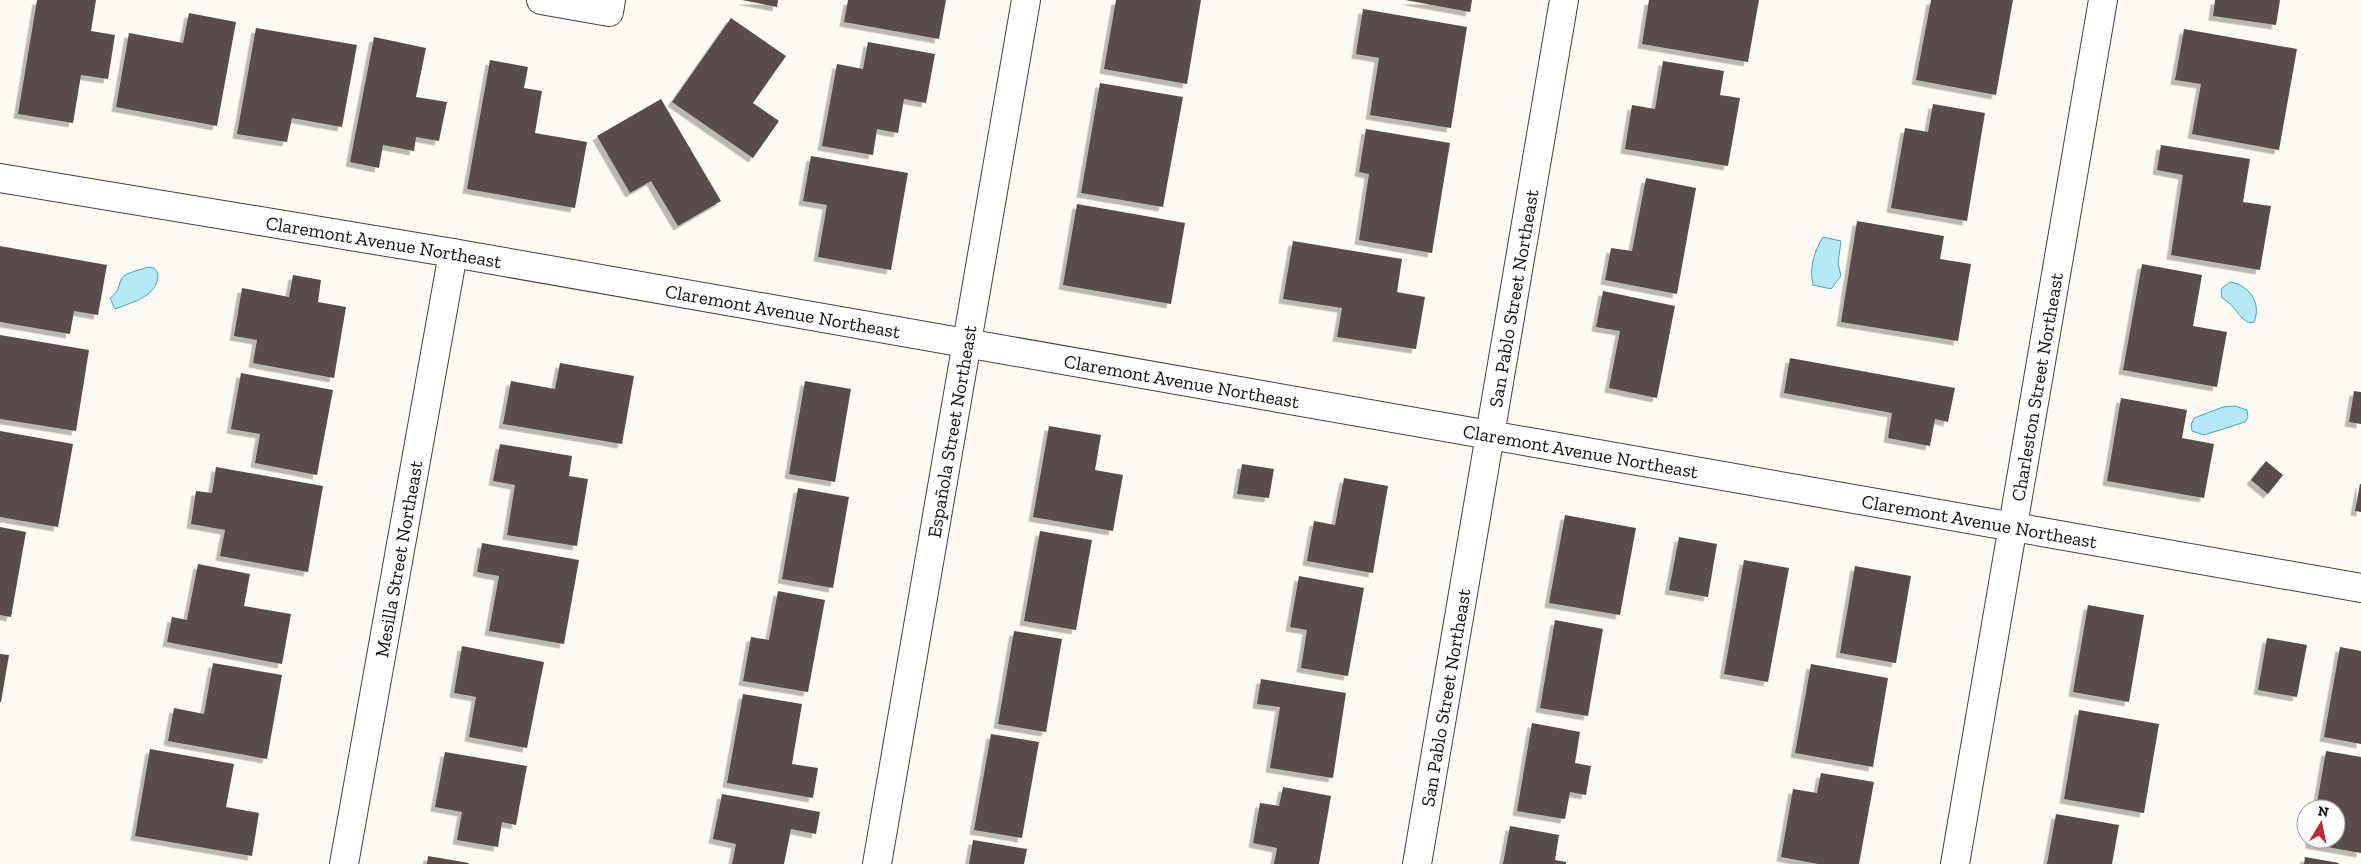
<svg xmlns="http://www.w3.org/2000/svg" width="2361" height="864" viewBox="0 0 2361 864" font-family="'Zilla Slab',serif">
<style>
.water{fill:#b5e7f7;stroke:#3ba8ce}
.building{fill:#584e4b;filter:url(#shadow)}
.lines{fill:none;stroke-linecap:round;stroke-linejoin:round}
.minor-casing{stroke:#424242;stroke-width:30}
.minor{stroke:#fff;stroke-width:28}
.labels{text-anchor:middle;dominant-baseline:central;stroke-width:5;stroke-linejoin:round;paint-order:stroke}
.street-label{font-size:19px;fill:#0f0f0f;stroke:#fff}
</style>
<defs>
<filter id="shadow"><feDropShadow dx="-4.5" dy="4.5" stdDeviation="0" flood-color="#0004"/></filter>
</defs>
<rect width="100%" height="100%" fill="#fffaf1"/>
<path class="water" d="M 1823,237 L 1841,241 L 1838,263 L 1841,276 L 1831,289 L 1813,285 C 1809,268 1814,252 1823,237 Z
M 148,267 L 154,268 L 158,273 C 159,296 133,302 115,309 L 110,298 C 121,290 117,287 122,278 C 126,272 142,270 148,267 Z
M 2230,282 C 2249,285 2262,303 2254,322 L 2250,323 C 2236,317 2238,307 2222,298 L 2221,289 Z
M 2235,406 L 2247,410 L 2248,417 L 2245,422 L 2204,435 L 2192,431 L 2191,425 L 2194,418 L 2223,407 Z"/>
<path class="building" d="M 37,0 L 96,0 L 91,31 L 115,35 L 108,79 L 81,75 L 73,123 L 18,114 Z
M 742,0 L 778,0 L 777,7 Z
M 848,0 L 946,0 L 939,39 L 844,22 Z
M 1116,0 L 1201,0 L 1187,84 L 1104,69 Z
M 1405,0 L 1472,0 L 1470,12 Z
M 1649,0 L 1759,0 L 1748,62 L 1642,44 Z
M 1931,0 L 2013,0 L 1996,95 L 1916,80 Z
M 2215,0 L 2280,0 L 2276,25 L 2213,16 Z
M 1363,9 L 1467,27 L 1451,128 L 1370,115 L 1379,58 L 1356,54 Z
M 189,13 L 236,22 L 217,126 L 116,107 L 129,33 L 183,43 Z
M 731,18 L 786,56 L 753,103 L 779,121 L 753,158 L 672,102 Z
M 256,28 L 357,45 L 342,127 L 292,118 L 287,142 L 237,134 Z
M 2184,29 L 2297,49 L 2279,150 L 2192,134 L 2201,84 L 2175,80 Z
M 374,37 L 426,48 L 416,97 L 447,102 L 439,141 L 416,137 L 414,151 L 383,145 L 379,168 L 350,162 Z
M 868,42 L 935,54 L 926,103 L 904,99 L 898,133 L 877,129 L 873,155 L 822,146 L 837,64 L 863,69 Z
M 490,60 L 528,67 L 524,88 L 542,91 L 535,133 L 587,142 L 575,208 L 467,189 Z
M 1663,61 L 1724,71 L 1720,95 L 1740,98 L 1728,166 L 1625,149 L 1632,105 L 1655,109 Z
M 1100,83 L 1183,97 L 1163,207 L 1081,193 Z
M 661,99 L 721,201 L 678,226 L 651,181 L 630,193 L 597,136 Z
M 1933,104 L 1985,113 L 1967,221 L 1891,208 L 1905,128 L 1928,132 Z
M 1366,129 L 1450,143 L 1432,253 L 1359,240 L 1369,174 L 1359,172 Z
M 2161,145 L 2250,159 L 2243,202 L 2271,206 L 2260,270 L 2171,255 L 2183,175 L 2157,170 Z
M 811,156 L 908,173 L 891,270 L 818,257 L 827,205 L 803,201 Z
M 1646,178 L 1696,188 L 1677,294 L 1605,280 L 1611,248 L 1632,251 Z
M 1077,204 L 1185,223 L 1171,304 L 1063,285 Z
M 1857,221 L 1944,236 L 1940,259 L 1971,264 L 1958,341 L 1841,322 Z
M 1293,241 L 1402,259 L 1397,292 L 1425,297 L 1416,349 L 1337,337 L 1342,308 L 1283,299 Z
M 0,246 L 107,265 L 98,315 L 74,311 L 70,334 L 0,322 Z
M 2142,264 L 2202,275 L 2193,326 L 2227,332 L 2217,387 L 2123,370 Z
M 293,275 L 321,280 L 318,302 L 346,307 L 334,378 L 253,363 L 257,340 L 234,336 L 242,288 L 289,297 Z
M 1603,291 L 1675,306 L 1657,398 L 1609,388 L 1620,331 L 1596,327 Z
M 0,335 L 89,350 L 76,431 L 0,419 Z
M 1790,358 L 1955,388 L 1948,422 L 1935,419 L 1930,446 L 1888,438 L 1892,413 L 1784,393 Z
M 560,363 L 634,376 L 622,444 L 503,424 L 511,381 L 555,389 Z
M 241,373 L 333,390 L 317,475 L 255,463 L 260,434 L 231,429 Z
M 805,381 L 851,389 L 835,482 L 789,474 Z
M 2354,391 L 2361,392 L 2361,424 L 2349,422 Z
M 2121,398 L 2187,410 L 2182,438 L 2214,444 L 2204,498 L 2107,481 Z
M 1049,426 L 1101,435 L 1095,470 L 1123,475 L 1113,531 L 1033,517 Z
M 0,431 L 73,444 L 58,527 L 0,517 Z
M 500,444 L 572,456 L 569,476 L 588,479 L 577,546 L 507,535 L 515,485 L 493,481 Z
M 2266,461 L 2283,475 L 2268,494 L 2251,480 Z
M 1242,464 L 1274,469 L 1269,498 L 1237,494 Z
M 216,467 L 323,486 L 308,572 L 220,556 L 225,530 L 191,524 L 196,491 L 212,493 Z
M 1344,478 L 1388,486 L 1373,573 L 1307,561 L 1314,521 L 1335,525 Z
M 2360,484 L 2361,484 L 2361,512 L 2355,511 Z
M 798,488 L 849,497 L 833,588 L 782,579 Z
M 1565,515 L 1636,528 L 1620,615 L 1549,603 Z
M 0,527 L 26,532 L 11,617 L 0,615 Z
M 1040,531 L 1092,540 L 1076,630 L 1024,621 Z
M 1679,537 L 1717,544 L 1708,597 L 1669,590 Z
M 482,543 L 579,560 L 564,644 L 489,631 L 499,576 L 477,572 Z
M 1744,560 L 1789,568 L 1768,682 L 1724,674 Z
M 198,564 L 250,574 L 244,606 L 291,614 L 282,664 L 167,642 L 172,617 L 187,620 Z
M 1855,566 L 1911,576 L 1896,663 L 1840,653 Z
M 1299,576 L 1364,588 L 1348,676 L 1301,668 L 1307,630 L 1290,627 Z
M 778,591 L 825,600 L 808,692 L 743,681 L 751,637 L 769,640 Z
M 2088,605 L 2144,615 L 2129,702 L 2073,692 Z
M 1555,620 L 1603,629 L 1588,716 L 1540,708 Z
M 1014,631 L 1062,639 L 1046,732 L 998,724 Z
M 2267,638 L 2307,645 L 2297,697 L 2258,690 Z
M 462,646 L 544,662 L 527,748 L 469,737 L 476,697 L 454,693 Z
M 2340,647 L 2361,651 L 2361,744 L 2324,737 Z
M 0,654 L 9,655 L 1,702 L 0,702 Z
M 213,663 L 282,675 L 267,759 L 168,741 L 174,708 L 204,714 Z
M 1811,664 L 1888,678 L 1873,767 L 1795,753 Z
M 1261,679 L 1346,693 L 1333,778 L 1270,768 L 1280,707 L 1257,704 Z
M 743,694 L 802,704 L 792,764 L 818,768 L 813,798 L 727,783 Z
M 2079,710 L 2159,724 L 2144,813 L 2064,799 Z
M 1532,723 L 1580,732 L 1575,763 L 1591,766 L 1586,795 L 1570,792 L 1565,819 L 1517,811 Z
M 991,734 L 1039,742 L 1022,838 L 974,830 Z
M 150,749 L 234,764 L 226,807 L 259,813 L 252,856 L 135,836 Z
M 2326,751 L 2361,757 L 2361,853 L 2310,844 L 2310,839 L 2336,839 L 2336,809 L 2316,809 Z
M 445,752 L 527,766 L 516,825 L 502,822 L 498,847 L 457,840 L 462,812 L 435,807 Z
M 1821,773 L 1874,782 L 1859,864 L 1818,864 L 1781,857 L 1793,789 L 1817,793 Z
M 1283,787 L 1331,796 L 1319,864 L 1274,864 L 1277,848 L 1253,843 L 1260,803 L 1279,806 Z
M 722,794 L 820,812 L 816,834 L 791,829 L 784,864 L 732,864 L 736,844 L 713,839 Z
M 2056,814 L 2119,825 L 2112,864 L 2047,864 Z
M 1510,826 L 1559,835 L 1555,860 L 1566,862 L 1566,864 L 1503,864 Z
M 973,840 L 1027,849 L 1024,864 L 969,864 Z
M 428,856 L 469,863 L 468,864 L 427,864 Z
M 2305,857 L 2339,863 L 2338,864 L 2304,864 Z"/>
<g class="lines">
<defs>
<g id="minor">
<path d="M 541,0 L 609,12 L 611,0"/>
<path id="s1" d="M 0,178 L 453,253 L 2361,588"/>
<path id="s2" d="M 344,864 L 453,253"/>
<path id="s3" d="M 877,864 L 1026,0"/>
<path id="s4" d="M 1417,864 L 1564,0"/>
<path id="s5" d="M 1955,864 L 2103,0"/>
</g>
</defs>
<use href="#minor" class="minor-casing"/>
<use href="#minor" class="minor"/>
</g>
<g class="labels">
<g class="street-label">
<text stroke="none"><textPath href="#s1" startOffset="389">Claremont Avenue Northeast</textPath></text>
<text stroke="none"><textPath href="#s4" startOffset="574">San Pablo Street Northeast</textPath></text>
<text stroke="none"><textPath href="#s1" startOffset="794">Claremont Avenue Northeast</textPath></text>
<text stroke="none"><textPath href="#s1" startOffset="1199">Claremont Avenue Northeast</textPath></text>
<text stroke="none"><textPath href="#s5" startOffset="484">Charleston Street Northeast</textPath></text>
<text stroke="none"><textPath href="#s3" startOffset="439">Española Street Northeast</textPath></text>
<text stroke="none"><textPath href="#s1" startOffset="1604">Claremont Avenue Northeast</textPath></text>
<text stroke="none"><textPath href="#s1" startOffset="2009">Claremont Avenue Northeast</textPath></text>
<text stroke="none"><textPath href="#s2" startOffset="310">Mesilla Street Northeast</textPath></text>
<text stroke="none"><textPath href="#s4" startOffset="169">San Pablo Street Northeast</textPath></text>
</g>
</g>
<g transform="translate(2321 824) rotate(10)"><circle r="24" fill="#ffffff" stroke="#9f9f9f"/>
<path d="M0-4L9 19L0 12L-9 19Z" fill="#c02542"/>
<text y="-8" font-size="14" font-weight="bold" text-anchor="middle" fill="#0f0f0f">N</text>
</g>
</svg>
